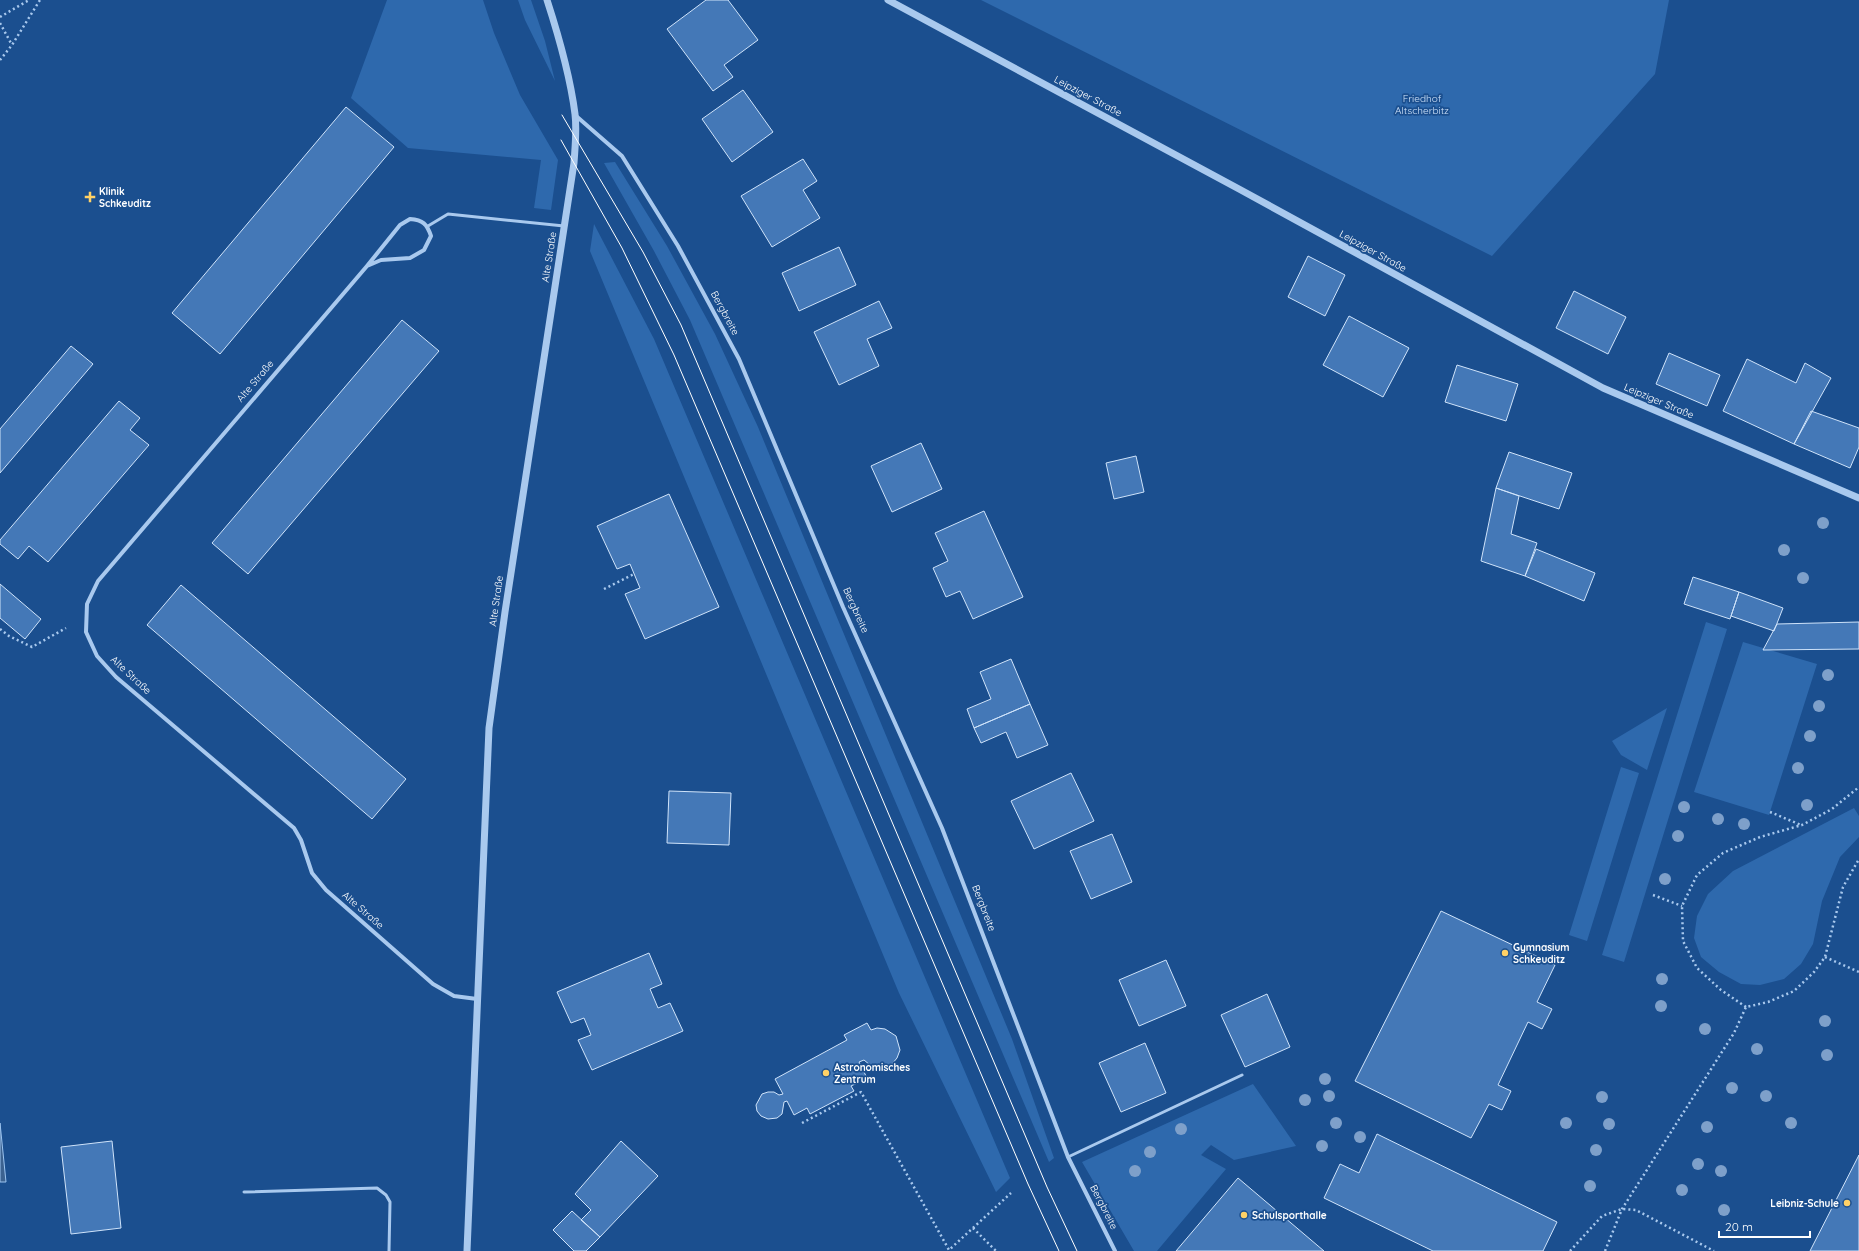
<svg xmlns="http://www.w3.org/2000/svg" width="1859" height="1251" viewBox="0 0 1859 1251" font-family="Quicksand,sans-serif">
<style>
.green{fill:#2e69ad}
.water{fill:#3c6290;stroke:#9cc4f0}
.building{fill:#4478b7;stroke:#cfe3fa}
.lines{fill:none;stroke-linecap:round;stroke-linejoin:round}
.path{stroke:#a9c9ee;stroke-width:2.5;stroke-dasharray:2 3;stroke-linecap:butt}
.service{stroke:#a9c9ee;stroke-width:3}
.minor{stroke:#a9c9ee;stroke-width:4}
.tertiary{stroke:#a9c9ee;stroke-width:7}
.tram{stroke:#fff;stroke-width:1}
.tree{fill:#7ea0ca}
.poi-dot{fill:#ffd166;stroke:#1b4f8f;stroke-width:1.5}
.labels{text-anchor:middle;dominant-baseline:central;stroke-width:3.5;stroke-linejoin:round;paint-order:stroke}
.street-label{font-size:10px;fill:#fff;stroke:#1b4f8f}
.park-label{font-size:10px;fill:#cfe3fa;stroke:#1b4f8f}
.poi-label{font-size:10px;font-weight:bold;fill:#fff;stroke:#1b4f8f;text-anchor:start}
</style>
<rect width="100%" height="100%" fill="#1b4f8f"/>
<path class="green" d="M 387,0 L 483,0 L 494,33 L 520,95 L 558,160 L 551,210 L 534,208 L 541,160 L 408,148 L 351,98 Z
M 518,0 L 531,0 L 545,41 L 555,81 L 525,20 Z
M 981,0 L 1669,0 L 1655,74 L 1492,256 Z
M 615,162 L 667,246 L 715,334 L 758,427 L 1012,1039 L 1054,1158 L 1049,1162 L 690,320 L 654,251 L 604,163 Z
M 594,224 L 654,339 L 1010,1178 L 996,1192 L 899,993 L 590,251 Z
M 1706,622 L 1727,629 L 1624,962 L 1602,955 Z
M 1743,642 L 1817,664 L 1769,815 L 1694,792 Z
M 1667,708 L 1647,770 L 1621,755 L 1612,741 Z
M 1621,767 L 1639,773 L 1587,941 L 1569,935 Z
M 1854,808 L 1859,816 L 1859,837 L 1840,857 L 1822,901 L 1813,944 L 1801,964 L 1784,979 L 1760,985 L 1741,984 L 1719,972 L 1701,957 L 1694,938 L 1697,916 L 1708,894 L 1733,871 Z
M 1253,1084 L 1296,1146 L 1234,1160 L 1211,1145 L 1201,1155 L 1226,1169 L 1157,1251 L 1134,1251 L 1082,1162 Z"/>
<path class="water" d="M 0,1123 L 6,1182 L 0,1182 Z"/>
<path class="building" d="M 706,0 L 728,0 L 758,40 L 724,65 L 733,77 L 713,91 L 667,29 Z
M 743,90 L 773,132 L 732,162 L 702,119 Z
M 346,107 L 394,147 L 220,354 L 172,313 Z
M 803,159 L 817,181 L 803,190 L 820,218 L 772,247 L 741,196 Z
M 839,247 L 856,285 L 799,311 L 782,273 Z
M 1308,256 L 1345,275 L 1325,316 L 1288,297 Z
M 1574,291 L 1626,317 L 1608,354 L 1556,328 Z
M 879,301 L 892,328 L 867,339 L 879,366 L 839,385 L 814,332 Z
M 1349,316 L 1409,348 L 1383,397 L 1323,365 Z
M 402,320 L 439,351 L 248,574 L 212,543 Z
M 71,346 L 93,364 L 0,473 L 0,429 Z
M 1669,353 L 1720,375 L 1707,406 L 1656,384 Z
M 1747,359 L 1796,383 L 1805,363 L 1831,378 L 1794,444 L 1723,411 Z
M 1457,365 L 1518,384 L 1506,421 L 1445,402 Z
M 119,401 L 140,418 L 130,430 L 149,445 L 48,562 L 29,546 L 18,559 L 0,544 L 0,540 Z
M 1811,411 L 1859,428 L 1859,447 L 1850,468 L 1794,444 Z
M 921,443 L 942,489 L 892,512 L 871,466 Z
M 1509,452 L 1572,473 L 1559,509 L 1496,488 Z
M 1136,456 L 1144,492 L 1114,499 L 1106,463 Z
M 1496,488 L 1519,496 L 1511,534 L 1537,543 L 1525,576 L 1481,561 Z
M 669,494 L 719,607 L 645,639 L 625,594 L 640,588 L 630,564 L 617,569 L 597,526 Z
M 984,511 L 1023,597 L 973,619 L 960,591 L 946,597 L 933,568 L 948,561 L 935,533 Z
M 1536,549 L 1595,573 L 1584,601 L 1525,576 Z
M 1693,577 L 1739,592 L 1730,619 L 1684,604 Z
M 0,584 L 41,619 L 25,639 L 0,618 Z
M 181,585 L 406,779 L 372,819 L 147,625 Z
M 1739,592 L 1783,608 L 1774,631 L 1731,616 Z
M 1859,622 L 1859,649 L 1763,650 L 1777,624 Z
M 1011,659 L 1030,704 L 974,728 L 967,709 L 991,699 L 980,672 Z
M 1030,704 L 1048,745 L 1017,758 L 1006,732 L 981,743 L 974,728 Z
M 1071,773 L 1094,821 L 1034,849 L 1011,801 Z
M 669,791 L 731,793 L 729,845 L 667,843 Z
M 1112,834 L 1132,882 L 1091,899 L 1070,851 Z
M 1441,911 L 1555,965 L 1537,1002 L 1552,1009 L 1542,1029 L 1528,1022 L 1498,1085 L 1511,1091 L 1502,1110 L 1489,1104 L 1471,1138 L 1355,1081 Z
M 649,953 L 662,984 L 650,989 L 658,1008 L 670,1003 L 683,1031 L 592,1070 L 578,1040 L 591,1035 L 584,1018 L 571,1023 L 557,992 Z
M 1166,960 L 1186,1006 L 1139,1026 L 1119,980 Z
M 1267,994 L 1290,1047 L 1245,1067 L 1221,1015 Z
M 867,1023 L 871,1030 L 877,1028 L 885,1029 L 896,1036 L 900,1050 L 897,1058 L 892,1064 L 878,1068 L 870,1065 L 864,1060 L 859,1062 L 867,1078 L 851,1086 L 854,1091 L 810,1114 L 807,1108 L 794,1115 L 787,1101 L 784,1102 L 782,1114 L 777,1118 L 768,1119 L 761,1116 L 757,1111 L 756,1105 L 762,1094 L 768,1092 L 774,1092 L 779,1095 L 783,1094 L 775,1079 L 847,1040 L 844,1035 Z
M 1145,1043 L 1166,1093 L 1121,1112 L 1099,1063 Z
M 1377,1134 L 1557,1222 L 1543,1251 L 1433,1251 L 1324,1198 L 1340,1164 L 1359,1173 Z
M 112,1141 L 121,1228 L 71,1234 L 61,1147 Z
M 621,1141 L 658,1176 L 600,1237 L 581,1220 L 591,1210 L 575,1194 Z
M 1859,1155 L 1859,1251 L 1810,1251 Z
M 1238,1178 L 1324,1251 L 1176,1251 Z
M 572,1211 L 600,1237 L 586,1251 L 574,1251 L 553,1230 Z"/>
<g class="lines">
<path class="path" d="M 0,17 L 29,0
M 0,23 L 12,45
M 0,60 L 12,45 L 40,0
M 604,589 L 634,574
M 0,629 L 9,636 L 32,647 L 66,628
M 1770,812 L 1801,825
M 1653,895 L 1682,906
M 1825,957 L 1859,972
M 1746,1007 L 1721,990 L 1697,968 L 1683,941 L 1682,906 L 1697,875 L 1723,853 L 1760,837 L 1802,825 L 1832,809 L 1859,787
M 802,1123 L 861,1092 L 949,1250 L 1011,1193
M 973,1228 L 996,1251
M 1570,1251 L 1602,1216 L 1622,1209 L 1636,1210 L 1714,1251
M 1605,1251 L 1622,1209 L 1734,1033 L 1746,1007 L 1768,1002 L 1794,991 L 1814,972 L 1825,957 L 1843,887 L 1859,859"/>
<path class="service" d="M 428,226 L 448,214 L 564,226
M 1068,1157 L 1242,1075
M 244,1192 L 377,1188 L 386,1195 L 390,1202 L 389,1251"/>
<path class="minor" d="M 575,115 L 622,156 L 678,246 L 739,359 L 843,607 L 942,828 L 1068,1157 L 1115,1251
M 367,266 L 400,225 L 410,219 C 423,220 427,224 431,236 L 424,250 L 410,258 L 381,260 L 367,266 L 98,581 L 87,604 L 86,632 L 97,656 L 116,677 L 294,828 L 301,840 L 312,873 L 326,890 L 433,984 L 454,996 L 477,999"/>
<path class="tertiary" d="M 888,0 L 1239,189 L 1603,388 L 1859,498
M 467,1251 L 489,728 L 505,612 L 574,163 C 575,147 577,130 575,114 C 570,75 559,37 547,0"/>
<path class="tram" d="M 562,115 L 643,252 L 681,325 L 1047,1187 L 1077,1251
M 561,140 L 622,248 L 674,355 L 1028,1184 L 1059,1251"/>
</g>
<g class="tree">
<circle cx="1823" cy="523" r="6"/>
<circle cx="1784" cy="550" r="6"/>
<circle cx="1803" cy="578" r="6"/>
<circle cx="1828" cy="675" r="6"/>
<circle cx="1819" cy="706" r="6"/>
<circle cx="1810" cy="736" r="6"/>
<circle cx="1798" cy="768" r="6"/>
<circle cx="1807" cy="805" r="6"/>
<circle cx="1684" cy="807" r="6"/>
<circle cx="1718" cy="819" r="6"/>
<circle cx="1744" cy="824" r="6"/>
<circle cx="1678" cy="836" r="6"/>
<circle cx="1665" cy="879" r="6"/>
<circle cx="1662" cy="979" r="6"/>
<circle cx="1661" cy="1006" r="6"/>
<circle cx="1825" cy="1021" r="6"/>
<circle cx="1705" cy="1029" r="6"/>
<circle cx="1757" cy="1049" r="6"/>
<circle cx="1827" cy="1055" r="6"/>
<circle cx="1325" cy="1079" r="6"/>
<circle cx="1732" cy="1088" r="6"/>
<circle cx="1329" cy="1096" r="6"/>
<circle cx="1766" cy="1096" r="6"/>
<circle cx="1602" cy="1097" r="6"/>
<circle cx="1305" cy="1100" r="6"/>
<circle cx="1336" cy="1123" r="6"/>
<circle cx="1566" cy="1123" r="6"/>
<circle cx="1791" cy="1123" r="6"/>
<circle cx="1609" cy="1124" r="6"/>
<circle cx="1707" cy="1127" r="6"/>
<circle cx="1181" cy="1129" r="6"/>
<circle cx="1360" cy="1137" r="6"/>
<circle cx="1322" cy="1146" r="6"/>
<circle cx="1596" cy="1150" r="6"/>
<circle cx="1150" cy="1152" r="6"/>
<circle cx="1698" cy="1164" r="6"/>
<circle cx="1135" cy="1171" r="6"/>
<circle cx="1721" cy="1171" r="6"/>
<circle cx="1590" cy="1186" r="6"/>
<circle cx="1682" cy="1190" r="6"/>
<circle cx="1724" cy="1210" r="6"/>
</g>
<g class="poi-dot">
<path d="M88 191h4v4h4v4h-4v4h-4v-4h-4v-4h4z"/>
<circle cx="1505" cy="953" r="4"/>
<circle cx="826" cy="1073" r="4"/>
<circle cx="1847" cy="1203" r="4"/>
<circle cx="1244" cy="1215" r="4"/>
</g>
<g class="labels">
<g class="street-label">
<text transform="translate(1088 96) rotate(28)">Leipziger Straße</text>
<text transform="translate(1373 251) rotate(29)">Leipziger Straße</text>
<text transform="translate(549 257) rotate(-81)">Alte Straße</text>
<text transform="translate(725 313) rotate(62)">Bergbreite</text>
<text transform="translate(255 381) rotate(-50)">Alte Straße</text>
<text transform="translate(1659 401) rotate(23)">Leipziger Straße</text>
<text transform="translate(496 601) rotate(-82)">Alte Straße</text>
<text transform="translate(856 610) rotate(66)">Bergbreite</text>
<text transform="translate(131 675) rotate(43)">Alte Straße</text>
<text transform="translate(984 908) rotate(69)">Bergbreite</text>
<text transform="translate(363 910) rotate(41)">Alte Straße</text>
<text transform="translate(1104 1207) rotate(63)">Bergbreite</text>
</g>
<g class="park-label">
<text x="1422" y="98">Friedhof<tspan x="1422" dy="12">Altscherbitz</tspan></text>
</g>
<g class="poi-label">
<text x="99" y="191">Klinik<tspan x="99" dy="12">Schkeuditz</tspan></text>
<text x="1513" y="947">Gymnasium<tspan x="1513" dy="12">Schkeuditz</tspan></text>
<text x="834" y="1067">Astronomisches<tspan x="834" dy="12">Zentrum</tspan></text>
<text x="1839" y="1203" text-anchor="end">Leibniz-Schule</text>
<text x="1252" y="1215">Schulsporthalle</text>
</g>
</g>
<path d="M1719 1231v6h91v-6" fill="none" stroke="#ffffff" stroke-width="2"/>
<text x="1725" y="1231" font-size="12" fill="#ffffff" stroke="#1b4f8f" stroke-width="3" paint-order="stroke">20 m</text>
</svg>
